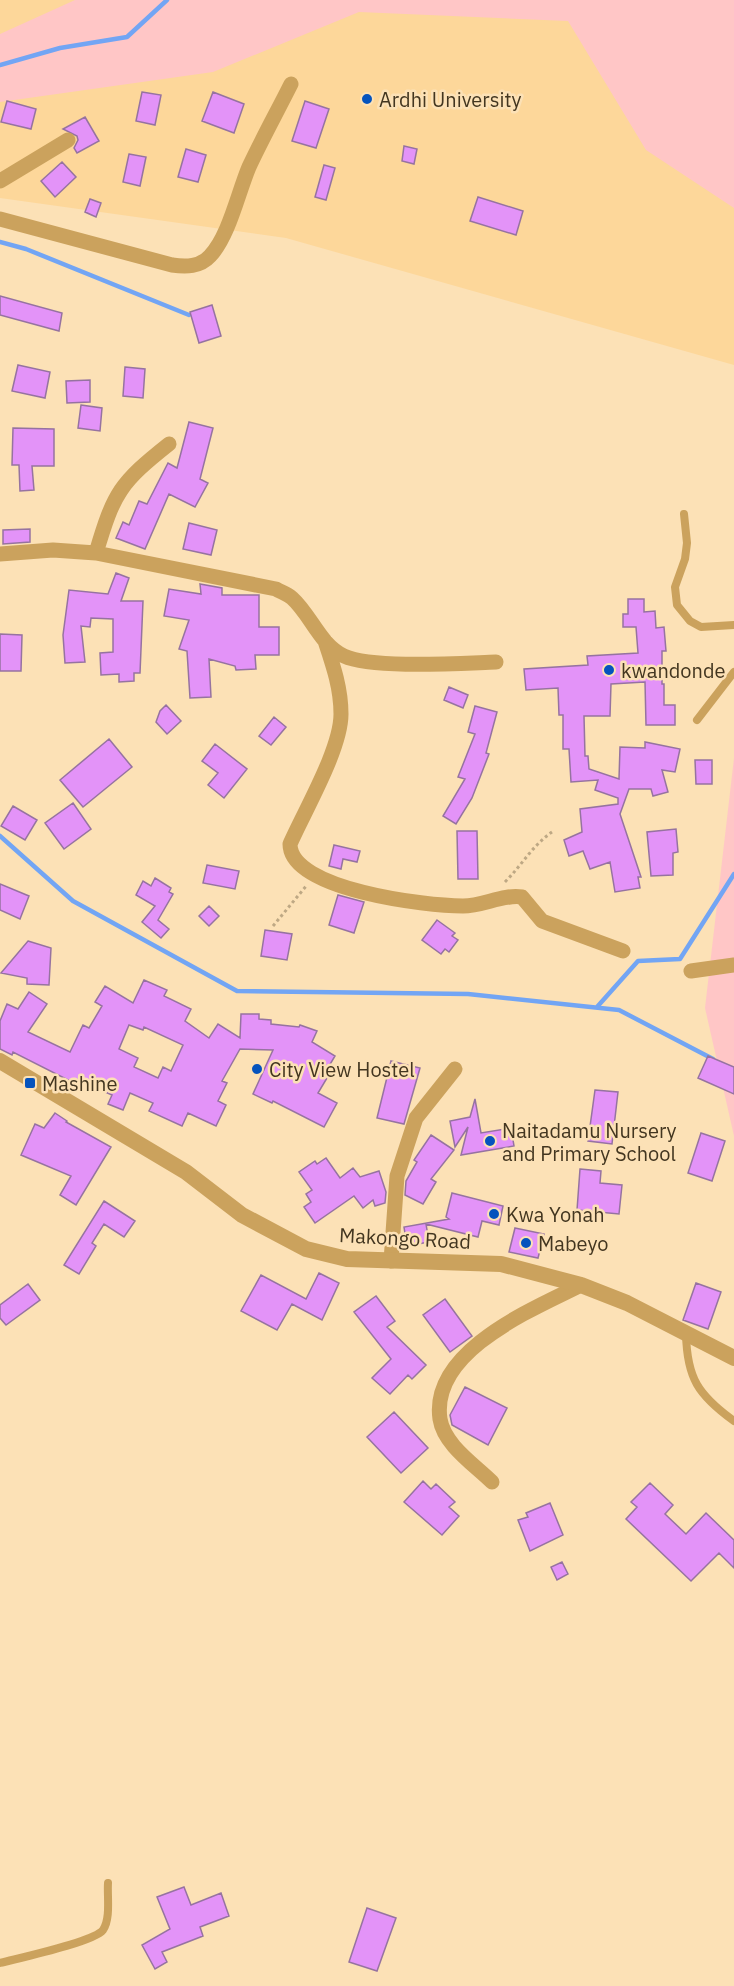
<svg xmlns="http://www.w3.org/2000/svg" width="734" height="1986" viewBox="0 0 734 1986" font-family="'IBM Plex Sans',sans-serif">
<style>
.built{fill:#fdd79a}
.green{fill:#ffc6c6}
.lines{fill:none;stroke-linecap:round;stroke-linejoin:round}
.stream{stroke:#72a5f4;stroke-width:4.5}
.building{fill:#e393f8;stroke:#9673a0;stroke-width:1.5;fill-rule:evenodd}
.path{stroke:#bea884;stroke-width:3;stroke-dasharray:3 3;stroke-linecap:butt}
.service{stroke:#cba25d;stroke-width:8}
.minor{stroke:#cba25d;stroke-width:15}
.tertiary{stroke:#cba25d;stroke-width:16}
.poi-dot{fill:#0553bd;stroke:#fce1b6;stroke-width:2}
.labels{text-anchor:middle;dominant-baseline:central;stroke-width:5;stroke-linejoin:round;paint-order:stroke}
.poi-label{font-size:20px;fill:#433620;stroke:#fce1b6;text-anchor:start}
.street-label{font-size:20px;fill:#433620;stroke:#fce1b6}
</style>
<rect width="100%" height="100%" fill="#fce1b6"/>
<path class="built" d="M 0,0 L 734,0 L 734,365 L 286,238 L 0,198 Z"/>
<path class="green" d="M 75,0 L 734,0 L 734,208 L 646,150 L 568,21 L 359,12 L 213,72 L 0,102 L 0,34 Z
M 734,758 L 734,1136 L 705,1008 Z"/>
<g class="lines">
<path class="stream" d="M 0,65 L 60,48 L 127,37 L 167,0
M 0,242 L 26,249 L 189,315
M 0,836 L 73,901 L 237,991 L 468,994 L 619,1010 L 713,1059
M 597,1007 L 638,961 L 680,959 L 734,874"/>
</g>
<path class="building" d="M 142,92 L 161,95 L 155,125 L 136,121 Z
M 213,92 L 244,104 L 234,133 L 202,121 Z
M 7,101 L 36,109 L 31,129 L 1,122 Z
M 305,101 L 329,109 L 316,148 L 292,141 Z
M 85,117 L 99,141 L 77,153 L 74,148 L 78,140 L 77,136 L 63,129 Z
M 404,146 L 417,149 L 414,164 L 402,161 Z
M 186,149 L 206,155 L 198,182 L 178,177 Z
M 129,154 L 146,157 L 140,186 L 123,182 Z
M 62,162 L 76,177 L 55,197 L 41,181 Z
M 324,165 L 335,168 L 326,200 L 315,197 Z
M 478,197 L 523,211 L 516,235 L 470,221 Z
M 90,199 L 101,203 L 96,217 L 85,212 Z
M 0,296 L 62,313 L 59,331 L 0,315 Z
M 212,305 L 221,336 L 199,343 L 190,312 Z
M 18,365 L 50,372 L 45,398 L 12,391 Z
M 125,367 L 145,369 L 143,398 L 123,396 Z
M 90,380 L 90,402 L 67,403 L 66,381 Z
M 81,405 L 102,408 L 100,431 L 78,428 Z
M 189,422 L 213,428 L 200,479 L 208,483 L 195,507 L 169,494 L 145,549 L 116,538 L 123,522 L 129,525 L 139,501 L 147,504 L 168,463 L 177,468 Z
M 13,428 L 54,429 L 54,466 L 32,466 L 34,490 L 20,491 L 19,465 L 12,465 Z
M 189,523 L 217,530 L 211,555 L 183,549 Z
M 30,529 L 30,542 L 3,544 L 3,530 Z
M 116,573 L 129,578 L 121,601 L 143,601 L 140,673 L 134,673 L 134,681 L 119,682 L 119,674 L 101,675 L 100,653 L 113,652 L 113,619 L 91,618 L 90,627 L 81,626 L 85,662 L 65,663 L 63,635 L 69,590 L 108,594 Z
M 200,584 L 222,588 L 222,595 L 259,595 L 259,627 L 279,627 L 279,655 L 255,655 L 256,669 L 236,670 L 235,666 L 209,659 L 211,697 L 190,698 L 187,651 L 179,649 L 189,620 L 164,616 L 169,589 L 201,594 Z
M 628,599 L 644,599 L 644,612 L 655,611 L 656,628 L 664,627 L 666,651 L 662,651 L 662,684 L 664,684 L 664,705 L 675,705 L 675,725 L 646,725 L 645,682 L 611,684 L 610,716 L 584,716 L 585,756 L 588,756 L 589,769 L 619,779 L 620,747 L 645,748 L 645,742 L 680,749 L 675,772 L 662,770 L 668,792 L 653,796 L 651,789 L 629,789 L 620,814 L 641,877 L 638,877 L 640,888 L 615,892 L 610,862 L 590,869 L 583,851 L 569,856 L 564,840 L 582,832 L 580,809 L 618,804 L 618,798 L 595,790 L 598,780 L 571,782 L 569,749 L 563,749 L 563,715 L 559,715 L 558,688 L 526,690 L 524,669 L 588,665 L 587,656 L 638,653 L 636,627 L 623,627 L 623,614 L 628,614 Z
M 0,634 L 22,635 L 21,671 L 0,671 Z
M 449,687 L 468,695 L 463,708 L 444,700 Z
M 166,705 L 181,721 L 167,734 L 156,722 L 160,711 Z
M 475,706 L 497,712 L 486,753 L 489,754 L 472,798 L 456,824 L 443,816 L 465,779 L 458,777 L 475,734 L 468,732 Z
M 274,717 L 286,727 L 271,745 L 259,736 Z
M 109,739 L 132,767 L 83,807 L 60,780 Z
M 215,744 L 247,769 L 224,798 L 208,785 L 218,773 L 202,761 Z
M 695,760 L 712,760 L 712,784 L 696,784 Z
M 73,803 L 91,829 L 64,849 L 45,823 Z
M 13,806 L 37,820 L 25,840 L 1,826 Z
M 676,829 L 678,852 L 673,853 L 673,875 L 651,876 L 647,832 Z
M 457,831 L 477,831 L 478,879 L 458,879 Z
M 334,845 L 360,851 L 357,862 L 343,859 L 341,869 L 329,866 Z
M 207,865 L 239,871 L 235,889 L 203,883 Z
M 155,878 L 171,888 L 169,892 L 173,894 L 158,920 L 169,929 L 161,938 L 142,922 L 155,906 L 136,895 L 143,881 L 151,886 Z
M 0,884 L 29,896 L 20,919 L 0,910 Z
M 338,895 L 364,902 L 354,933 L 329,925 Z
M 209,906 L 219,916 L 209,926 L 199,916 Z
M 437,920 L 455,933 L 452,936 L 458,940 L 449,952 L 445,949 L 441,954 L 422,940 Z
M 265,930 L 292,934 L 287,960 L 261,956 Z
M 28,941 L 51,948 L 49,985 L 27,984 L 27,978 L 1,973 Z
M 144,980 L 167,990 L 164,996 L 191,1009 L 185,1021 L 209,1038 L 218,1024 L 240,1038 L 241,1014 L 259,1014 L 259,1019 L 271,1020 L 271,1024 L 299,1027 L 300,1025 L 317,1031 L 312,1042 L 335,1056 L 329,1066 L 333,1068 L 318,1093 L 337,1103 L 324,1127 L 273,1101 L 272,1103 L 253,1094 L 273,1050 L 240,1049 L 222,1081 L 227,1083 L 218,1101 L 226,1105 L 216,1126 L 188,1113 L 182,1126 L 149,1111 L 153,1103 L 130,1093 L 123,1110 L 108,1104 L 112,1095 L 76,1079 L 74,1083 L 13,1052 L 12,1055 L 0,1049 L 0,1021 L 7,1004 L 18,1009 L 29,992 L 47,1004 L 28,1032 L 70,1052 L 83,1025 L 89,1028 L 102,1006 L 95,1002 L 105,986 L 133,1003 ZM 129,1025 L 143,1030 L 144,1027 L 183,1045 L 171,1071 L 163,1067 L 158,1078 L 134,1067 L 138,1058 L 119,1049 Z
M 708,1056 L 734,1067 L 734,1094 L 698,1078 Z
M 391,1061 L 420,1068 L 404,1124 L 377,1118 Z
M 595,1090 L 618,1092 L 612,1144 L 588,1141 Z
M 475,1099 L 481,1133 L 511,1128 L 514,1146 L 461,1155 L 468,1127 L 455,1147 L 450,1121 L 470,1117 Z
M 55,1113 L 67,1121 L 66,1122 L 111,1147 L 76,1205 L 60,1195 L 71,1176 L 21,1155 L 35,1124 L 44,1128 Z
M 701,1133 L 725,1141 L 712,1181 L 688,1173 Z
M 431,1135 L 454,1150 L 431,1179 L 436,1182 L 423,1204 L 405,1195 L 406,1181 L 417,1162 L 414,1160 Z
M 326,1158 L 340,1178 L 353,1168 L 360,1177 L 379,1171 L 386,1192 L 385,1203 L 375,1206 L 373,1200 L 363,1208 L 354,1196 L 315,1223 L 304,1207 L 311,1202 L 306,1194 L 312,1190 L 299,1172 L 315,1161 L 317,1164 Z
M 580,1169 L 601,1171 L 600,1183 L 622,1185 L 619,1214 L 577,1210 Z
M 452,1193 L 503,1206 L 499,1225 L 482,1221 L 478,1237 L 426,1224 L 429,1242 L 407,1246 L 404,1227 L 449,1219 L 446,1217 Z
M 104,1201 L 135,1221 L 124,1237 L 104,1224 L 92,1243 L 96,1246 L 79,1274 L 64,1265 Z
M 515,1228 L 544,1234 L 538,1258 L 509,1252 Z
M 319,1273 L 339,1283 L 322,1320 L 292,1304 L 277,1330 L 241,1311 L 261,1275 L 306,1299 Z
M 696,1283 L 721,1292 L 708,1329 L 683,1320 Z
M 28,1284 L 40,1300 L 6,1325 L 0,1318 L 0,1305 Z
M 376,1296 L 395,1321 L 387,1327 L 426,1365 L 412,1379 L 408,1375 L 390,1394 L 372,1378 L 391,1359 L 354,1312 Z
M 445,1299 L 472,1336 L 450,1352 L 423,1315 Z
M 465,1387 L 507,1408 L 488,1445 L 452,1425 L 450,1415 Z
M 394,1412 L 428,1448 L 401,1473 L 367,1437 Z
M 423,1481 L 431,1489 L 436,1484 L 455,1502 L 449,1507 L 459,1516 L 442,1535 L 404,1502 Z
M 650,1483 L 673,1505 L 665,1514 L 686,1534 L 706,1513 L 734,1540 L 734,1568 L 719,1553 L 691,1581 L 626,1519 L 637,1507 L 631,1502 Z
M 550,1503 L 563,1535 L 530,1551 L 518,1520 L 528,1517 L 526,1513 Z
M 562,1562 L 568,1574 L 557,1580 L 551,1567 Z
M 184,1887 L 191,1905 L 221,1893 L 229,1916 L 200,1927 L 203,1936 L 162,1952 L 167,1962 L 155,1969 L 142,1945 L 170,1929 L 157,1897 Z
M 367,1908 L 396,1918 L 377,1971 L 349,1962 Z"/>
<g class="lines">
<path class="path" d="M 505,882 C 522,865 532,846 552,832
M 273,926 L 307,885"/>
<path class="service" d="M 684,514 L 687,543 L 685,559 L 675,587 L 677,605 L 690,621 L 701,627 L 734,625
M 697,720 L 734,672
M 686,1334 C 687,1378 698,1395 734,1421
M 0,1963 C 19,1958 94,1942 103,1930 C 111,1918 107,1896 108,1883"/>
<path class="minor" d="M 0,181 L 68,140
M 0,219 L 172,265 C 186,267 200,267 210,256 C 229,236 238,193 249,167 C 262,139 277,112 291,84
M 96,553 C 114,492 120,483 169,444
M 0,554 L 53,550 L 96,553 L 276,589 C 281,592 287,594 292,598 C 311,615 320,645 344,656 C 372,669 463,663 496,662
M 325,641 C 333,665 341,688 341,714 C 341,749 305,810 290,844 C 290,890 427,906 463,906 C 483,906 503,894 522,897 L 542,921 L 623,951
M 691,971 L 734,965
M 391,1261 L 397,1176 L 416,1118 L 455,1069
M 492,1482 C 475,1465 444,1445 440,1419 C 430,1351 533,1309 581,1285"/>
<path class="tertiary" d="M 0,1061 L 186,1172 L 242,1215 L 306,1249 L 347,1259 L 501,1264 L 581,1285 L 627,1303 L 734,1358"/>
</g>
<g class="poi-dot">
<circle cx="367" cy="99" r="6"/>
<circle cx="609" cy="670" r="6"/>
<circle cx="257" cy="1069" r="6"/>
<rect x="24" y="1077" width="12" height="12" rx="3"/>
<circle cx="490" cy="1141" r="6"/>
<circle cx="494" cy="1214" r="6"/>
<circle cx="526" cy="1243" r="6"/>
</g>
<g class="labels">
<g class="poi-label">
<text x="379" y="99">Ardhi University</text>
<text x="621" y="670">kwandonde</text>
<text x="269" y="1069">City View Hostel</text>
<text x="42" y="1083">Mashine</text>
<text x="502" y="1130">Naitadamu Nursery<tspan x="502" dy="23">and Primary School</tspan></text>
<text x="506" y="1214">Kwa Yonah</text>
<text x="538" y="1243">Mabeyo</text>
</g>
<g class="street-label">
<text transform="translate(405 1238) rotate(3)">Makongo Road</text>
</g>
</g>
</svg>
